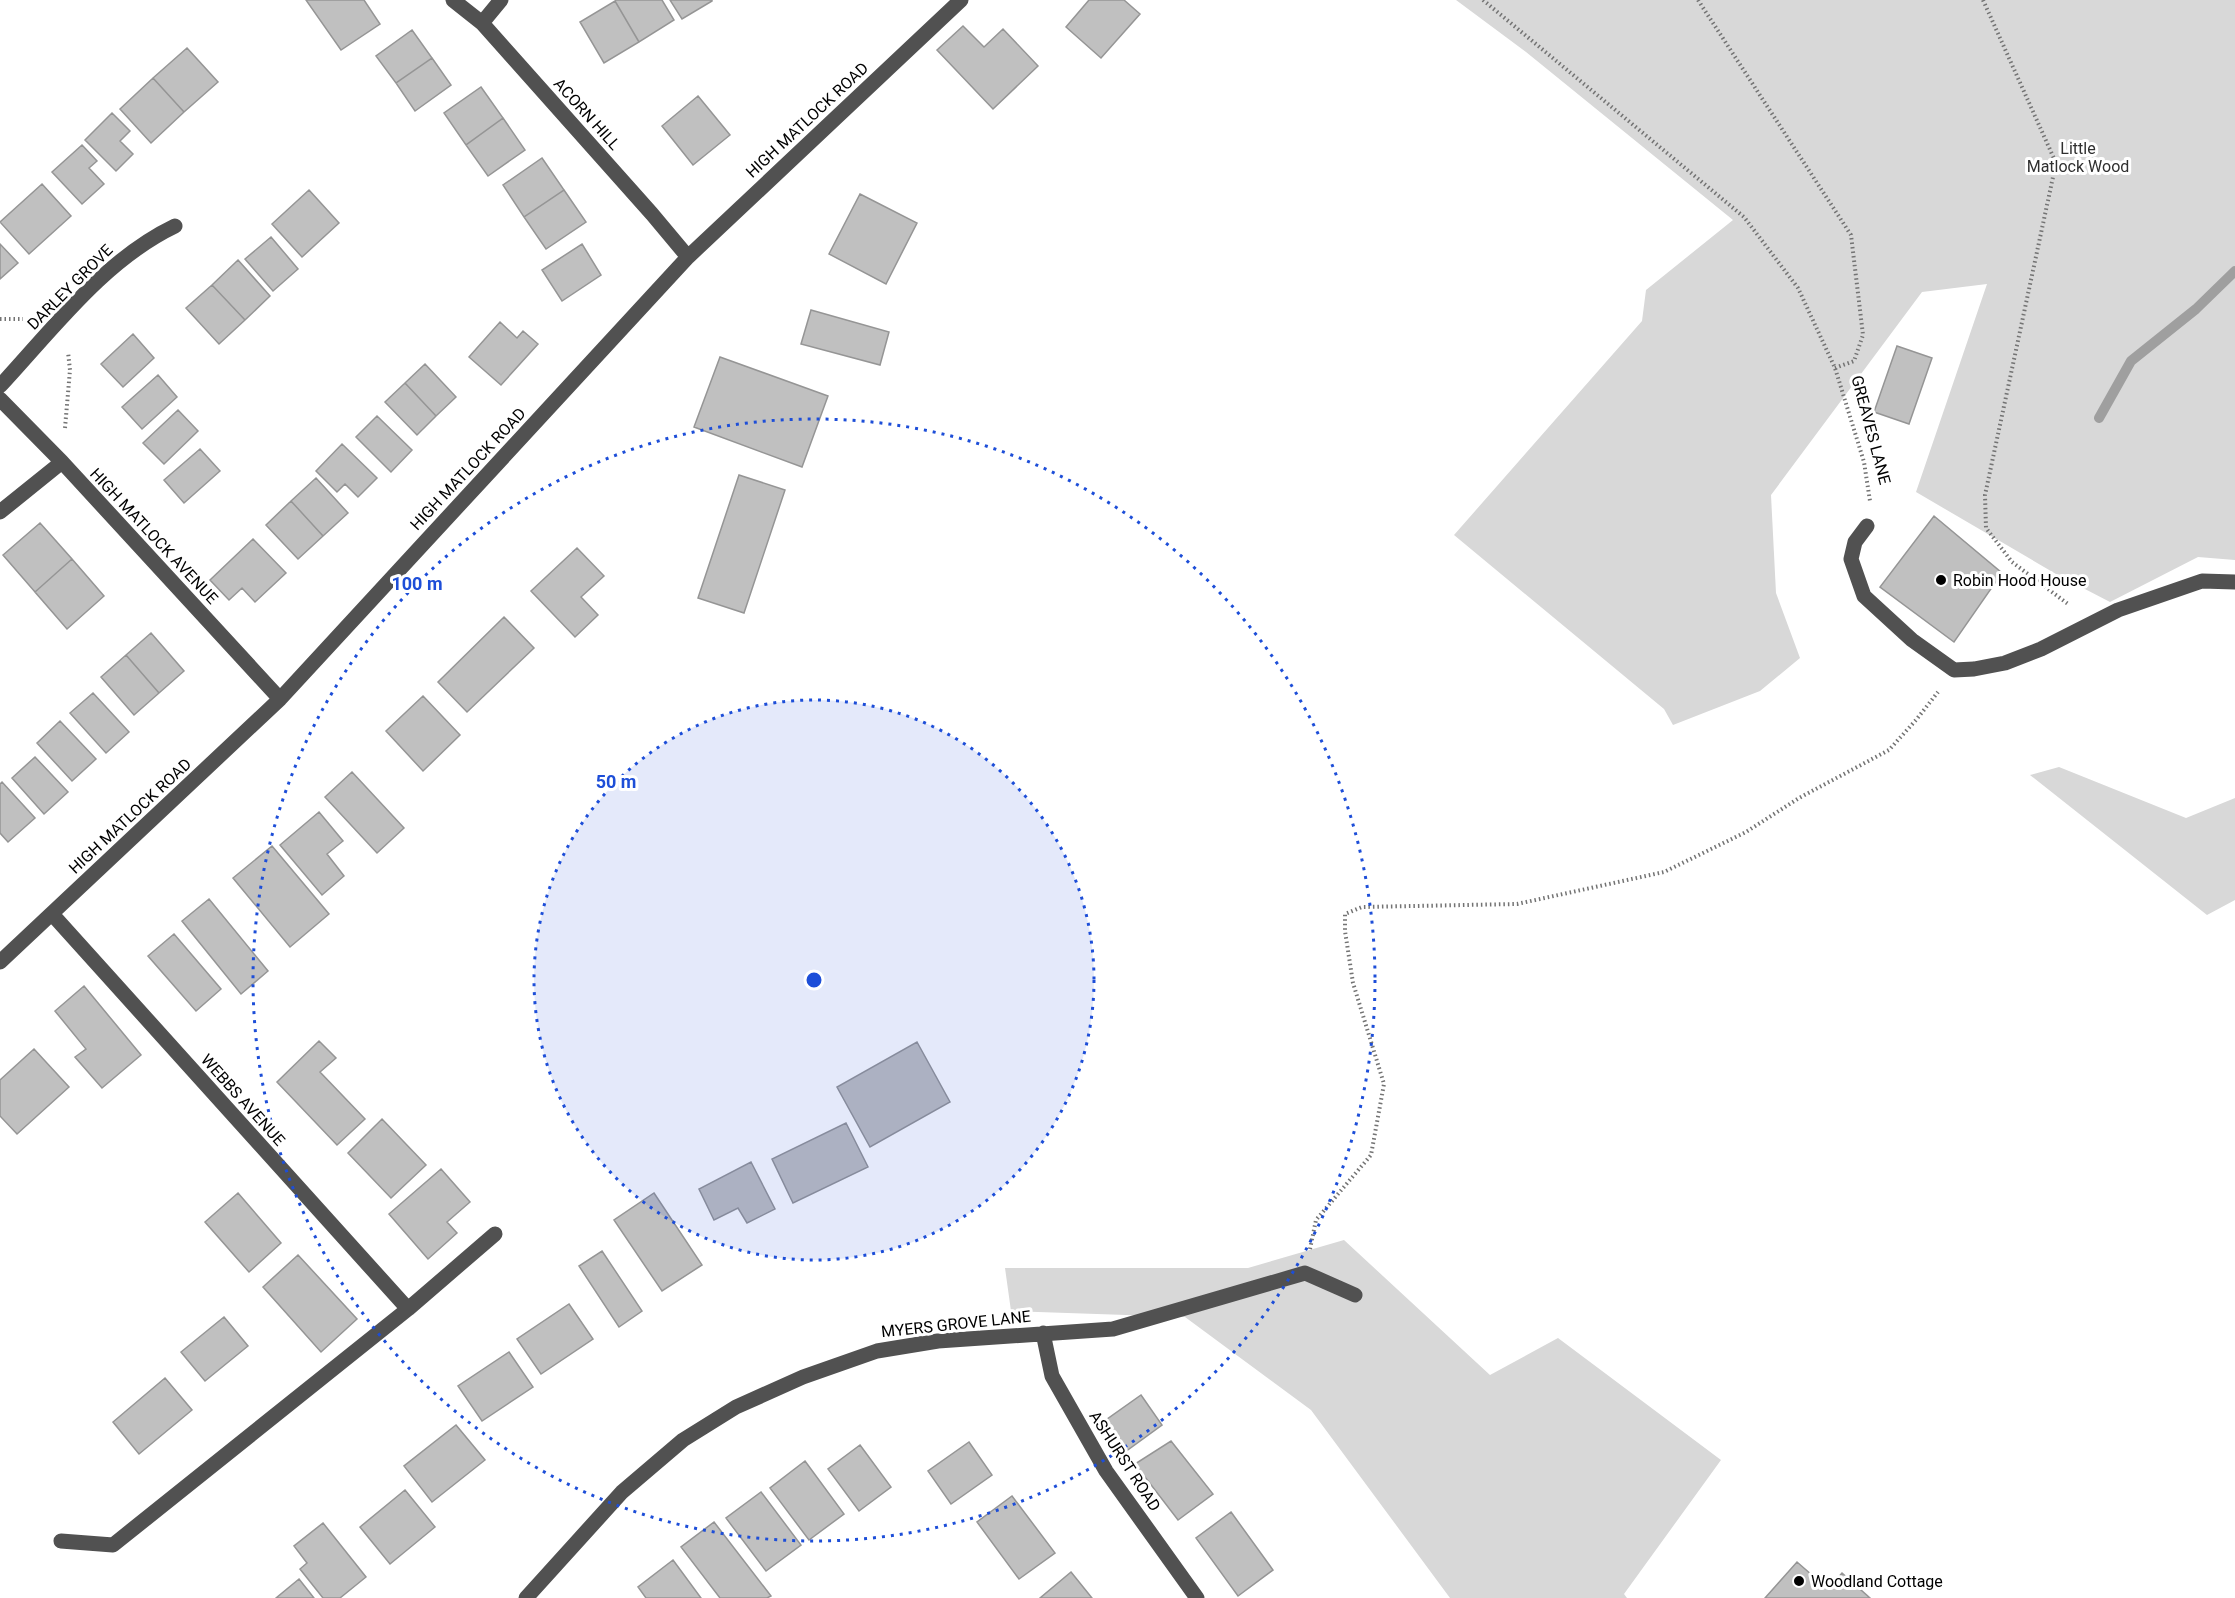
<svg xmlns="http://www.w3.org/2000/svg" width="2235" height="1598" font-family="Roboto,sans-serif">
<rect width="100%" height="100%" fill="#fff"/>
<path fill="#d8d8d8" d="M1456,0h779v560l-37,-3 -88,45 -54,-28 -140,-82 71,-208 -65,8 -151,203 5,98 24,65 -40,33 -87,34 -9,-16 -210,-174 188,-214 4,-31 87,-70 -207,-168z
M2059,767l127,51 49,-20v102l-28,15 -177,-140z
M1344,1240l146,135 68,-37 163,122 -97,134 3,4h-177l-139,-188 -126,-93 -174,-6 -6,-43h243z"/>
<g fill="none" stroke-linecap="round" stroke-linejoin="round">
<path stroke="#9f9f9f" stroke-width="10" d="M2099,418l32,-57 65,-52 39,-38"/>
</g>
<path fill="#c0c0c0" stroke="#959595" stroke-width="1.5" d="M306,0h58l16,24 -39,26z
M616,0h46l12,20 -35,22 -24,-41z
M670,0h42v1l-30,18z
M1089,0h35l16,14 -39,44 -35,-31z
M615,1l24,41 -35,21 -24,-41z
M963,26l21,21 19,-18 35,37 -45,43 -56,-59z
M412,30l20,28 -36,25 -20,-27z
M187,48l31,34 -34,30 -31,-34z
M432,58l19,27 -36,26 -19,-28z
M153,78l31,34 -33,31 -31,-34z
M481,87l22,31 -37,27 -22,-32z
M698,96l32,39 -37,30 -31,-39z
M112,113l18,18 -10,10 13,13 -17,17 -31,-31z
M503,118l22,32 -37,26 -22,-31z
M82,145l15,16 -8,7 15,16 -22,20 -30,-32z
M542,158l22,32 -40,27 -21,-32z
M42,184l29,32 -42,38 -29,-32z
M309,190l30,33 -37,34 -30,-33z
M564,190l22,32 -40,27 -22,-32z
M860,194l57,29 -31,61 -57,-30z
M271,237l27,32 -25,22 -28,-32z
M0,244l18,19 -18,16z
M582,244l19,31 -39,26 -20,-31z
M238,260l32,36 -25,24 -33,-35z
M212,285l33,35 -26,24 -33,-36z
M811,310l78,22 -9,33 -79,-21z
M500,322l17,16 6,-7 15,13 -37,41 -32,-28z
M133,334l21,24 -31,29 -22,-23z
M1897,346l35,12 -23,66 -35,-12z
M720,357l108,39 -26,71 -108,-40z
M425,364l31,33 -20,19 -31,-33z
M158,375l19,22 -35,32 -20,-22z
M405,383l31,33 -19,19 -32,-33z
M178,410l20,21 -34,33 -21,-21z
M377,416l35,34 -21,22 -35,-35z
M342,444l35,34 -19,19 -13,-13 -8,8 -21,-21z
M200,449l20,22 -36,32 -20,-23z
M739,475l46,15 -41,123 -46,-15z
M316,478l32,35 -25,23 -32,-35z
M291,501l32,35 -25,23 -32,-34z
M1934,516l68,57 -48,69 -74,-55z
M40,523l32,36 -37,33 -32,-37z
M253,539l33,34 -31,29 -13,-14 -13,12 -19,-20z
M577,548l27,28 -23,21 17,18 -23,22 -44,-46z
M72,559l32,37 -37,33 -32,-37z
M504,617l30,31 -67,64 -29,-30z
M151,633l33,38 -25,22 -33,-38z
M126,655l33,38 -25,22 -33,-38z
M93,693l36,39 -23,21 -36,-40z
M423,696l37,39 -37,36 -37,-40z
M60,721l36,38 -24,22 -35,-38z
M35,757l33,35 -24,22 -32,-36z
M352,772l52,56 -27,25 -52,-56z
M2,782l33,36 -27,24 -8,-9v-49z
M319,812l24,29 -16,13 17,22 -22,19 -42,-50z
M272,846l57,68 -39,33 -57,-69z
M209,899l59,72 -27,23 -59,-73z
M174,934l47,55 -25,22 -48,-55z
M84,986l57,69 -39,33 -27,-31 11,-8 -31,-38z
M319,1041l17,17 -16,14 45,47 -28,26 -60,-63z
M917,1042l33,60 -80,45 -33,-60z
M34,1049l35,38 -52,47 -17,-18v-36z
M382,1119l44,46 -35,33 -43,-45z
M846,1123l22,44 -75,36 -21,-44z
M751,1162l24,47 -28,14 -9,-15 -24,12 -15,-31z
M441,1169l29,33 -23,20 10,11 -29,26 -39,-45z
M238,1193l43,50 -32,29 -44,-50z
M654,1193l48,72 -40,26 -48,-71z
M602,1251l40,60 -23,16 -40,-61z
M298,1255l59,64 -36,33 -58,-65z
M569,1304l24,35 -52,35 -24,-35z
M224,1317l24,29 -43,35 -24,-29z
M509,1352l24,35 -51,34 -24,-35z
M165,1378l27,32 -53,44 -26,-32z
M1141,1395l21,30 -37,27 -22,-30z
M456,1425l29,35 -53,42 -28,-36z
M1171,1441l42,53 -35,26 -43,-56z
M969,1442l23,33 -41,29 -23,-33z
M860,1445l31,42 -32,24 -31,-42z
M805,1461l39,53 -35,26 -39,-52z
M405,1490l30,37 -45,37 -30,-37z
M761,1492l40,53 -35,26 -40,-53z
M1012,1496l43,57 -36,26 -42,-57z
M1231,1512l42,58 -35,26 -42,-58z
M714,1522l57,74 -4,2h-47l-39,-51z
M323,1523l43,54 -26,21h-17l-23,-29 7,-6 -13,-17z
M673,1560l28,38h-55l-8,-11z
M1797,1562l31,27 14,-16 28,25h-105z
M1071,1572l21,26h-52z
M299,1579l15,19h-38z"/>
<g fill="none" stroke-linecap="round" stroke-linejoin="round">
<path stroke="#737373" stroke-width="4" stroke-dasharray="1.5 3" stroke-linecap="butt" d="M1483,0l261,217 54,71 37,80 29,94 6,39
M1698,0l153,235 12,100 -9,26 -19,7
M1983,0l73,163 -71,332 1,33 26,34 56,42
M0,319h23
M65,428l5,-58 -2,-18
M1310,1249l6,-29 55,-65 13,-71 -31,-101 -8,-52v-17l17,-7 155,-3 147,-32 82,-40 53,-34 90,-48 27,-30 22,-28"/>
<path stroke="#515151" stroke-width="15" d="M453,0l29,23 170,191 36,43
M482,23l19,-23
M0,386c53,-57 104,-126 175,-160
M0,399l62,63 218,237
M0,512l62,-50
M1867,526l-12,16 -4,17 13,37 48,44 42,30 20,-1 31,-6 36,-14 77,-39 84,-29 33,1
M52,914l356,395
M0,962l280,-263 408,-442 273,-257
M1043,1333l9,43 54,95 91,127
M61,1541l52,4 295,-236 87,-75
M526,1598l96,-106 61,-52 53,-33 67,-30 74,-26 61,-10 175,-12 192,-56 50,22"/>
</g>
<circle cx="814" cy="980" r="280" fill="#1d4ed8" fill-opacity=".12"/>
<g fill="none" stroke="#1d4ed8" stroke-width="3" stroke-dasharray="3 6">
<circle cx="814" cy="980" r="280"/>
<circle cx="814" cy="980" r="561"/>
</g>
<g fill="#000" stroke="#fff" stroke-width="2">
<circle cx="1941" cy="580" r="6"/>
<circle cx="1799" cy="1581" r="6"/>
</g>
<g text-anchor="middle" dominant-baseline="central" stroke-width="6" stroke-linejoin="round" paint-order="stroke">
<g font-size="16" fill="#000" stroke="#fff">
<text transform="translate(587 114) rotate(48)">ACORN HILL</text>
<text transform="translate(807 120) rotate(-43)">HIGH MATLOCK ROAD</text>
<text transform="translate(70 287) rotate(-45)">DARLEY GROVE</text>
<text transform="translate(1871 430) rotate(75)">GREAVES LANE</text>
<text transform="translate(468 469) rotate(-47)">HIGH MATLOCK ROAD</text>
<text transform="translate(154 536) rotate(47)">HIGH MATLOCK AVENUE</text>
<text transform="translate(130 816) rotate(-43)">HIGH MATLOCK ROAD</text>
<text transform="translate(243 1100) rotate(48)">WEBBS AVENUE</text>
<text transform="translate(956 1324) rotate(-6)">MYERS GROVE LANE</text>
<text transform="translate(1125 1461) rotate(57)">ASHURST ROAD</text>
</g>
<g font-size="16" fill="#2f2f2f" stroke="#fff">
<text x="2078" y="148">Little<tspan x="2078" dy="18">Matlock Wood</tspan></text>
</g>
<g font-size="16" fill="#000" stroke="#fff" text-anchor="start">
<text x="1953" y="580">Robin Hood House</text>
<text x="1811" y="1581">Woodland Cottage</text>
</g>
</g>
<circle cx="814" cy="980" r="9" fill="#1d4ed8" stroke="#fff" stroke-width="3"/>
<g font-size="18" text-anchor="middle" font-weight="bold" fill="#1d4ed8" stroke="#fff" stroke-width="6" stroke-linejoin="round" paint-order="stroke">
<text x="417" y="590">100 m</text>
<text x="616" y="788">50 m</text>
</g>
</svg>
